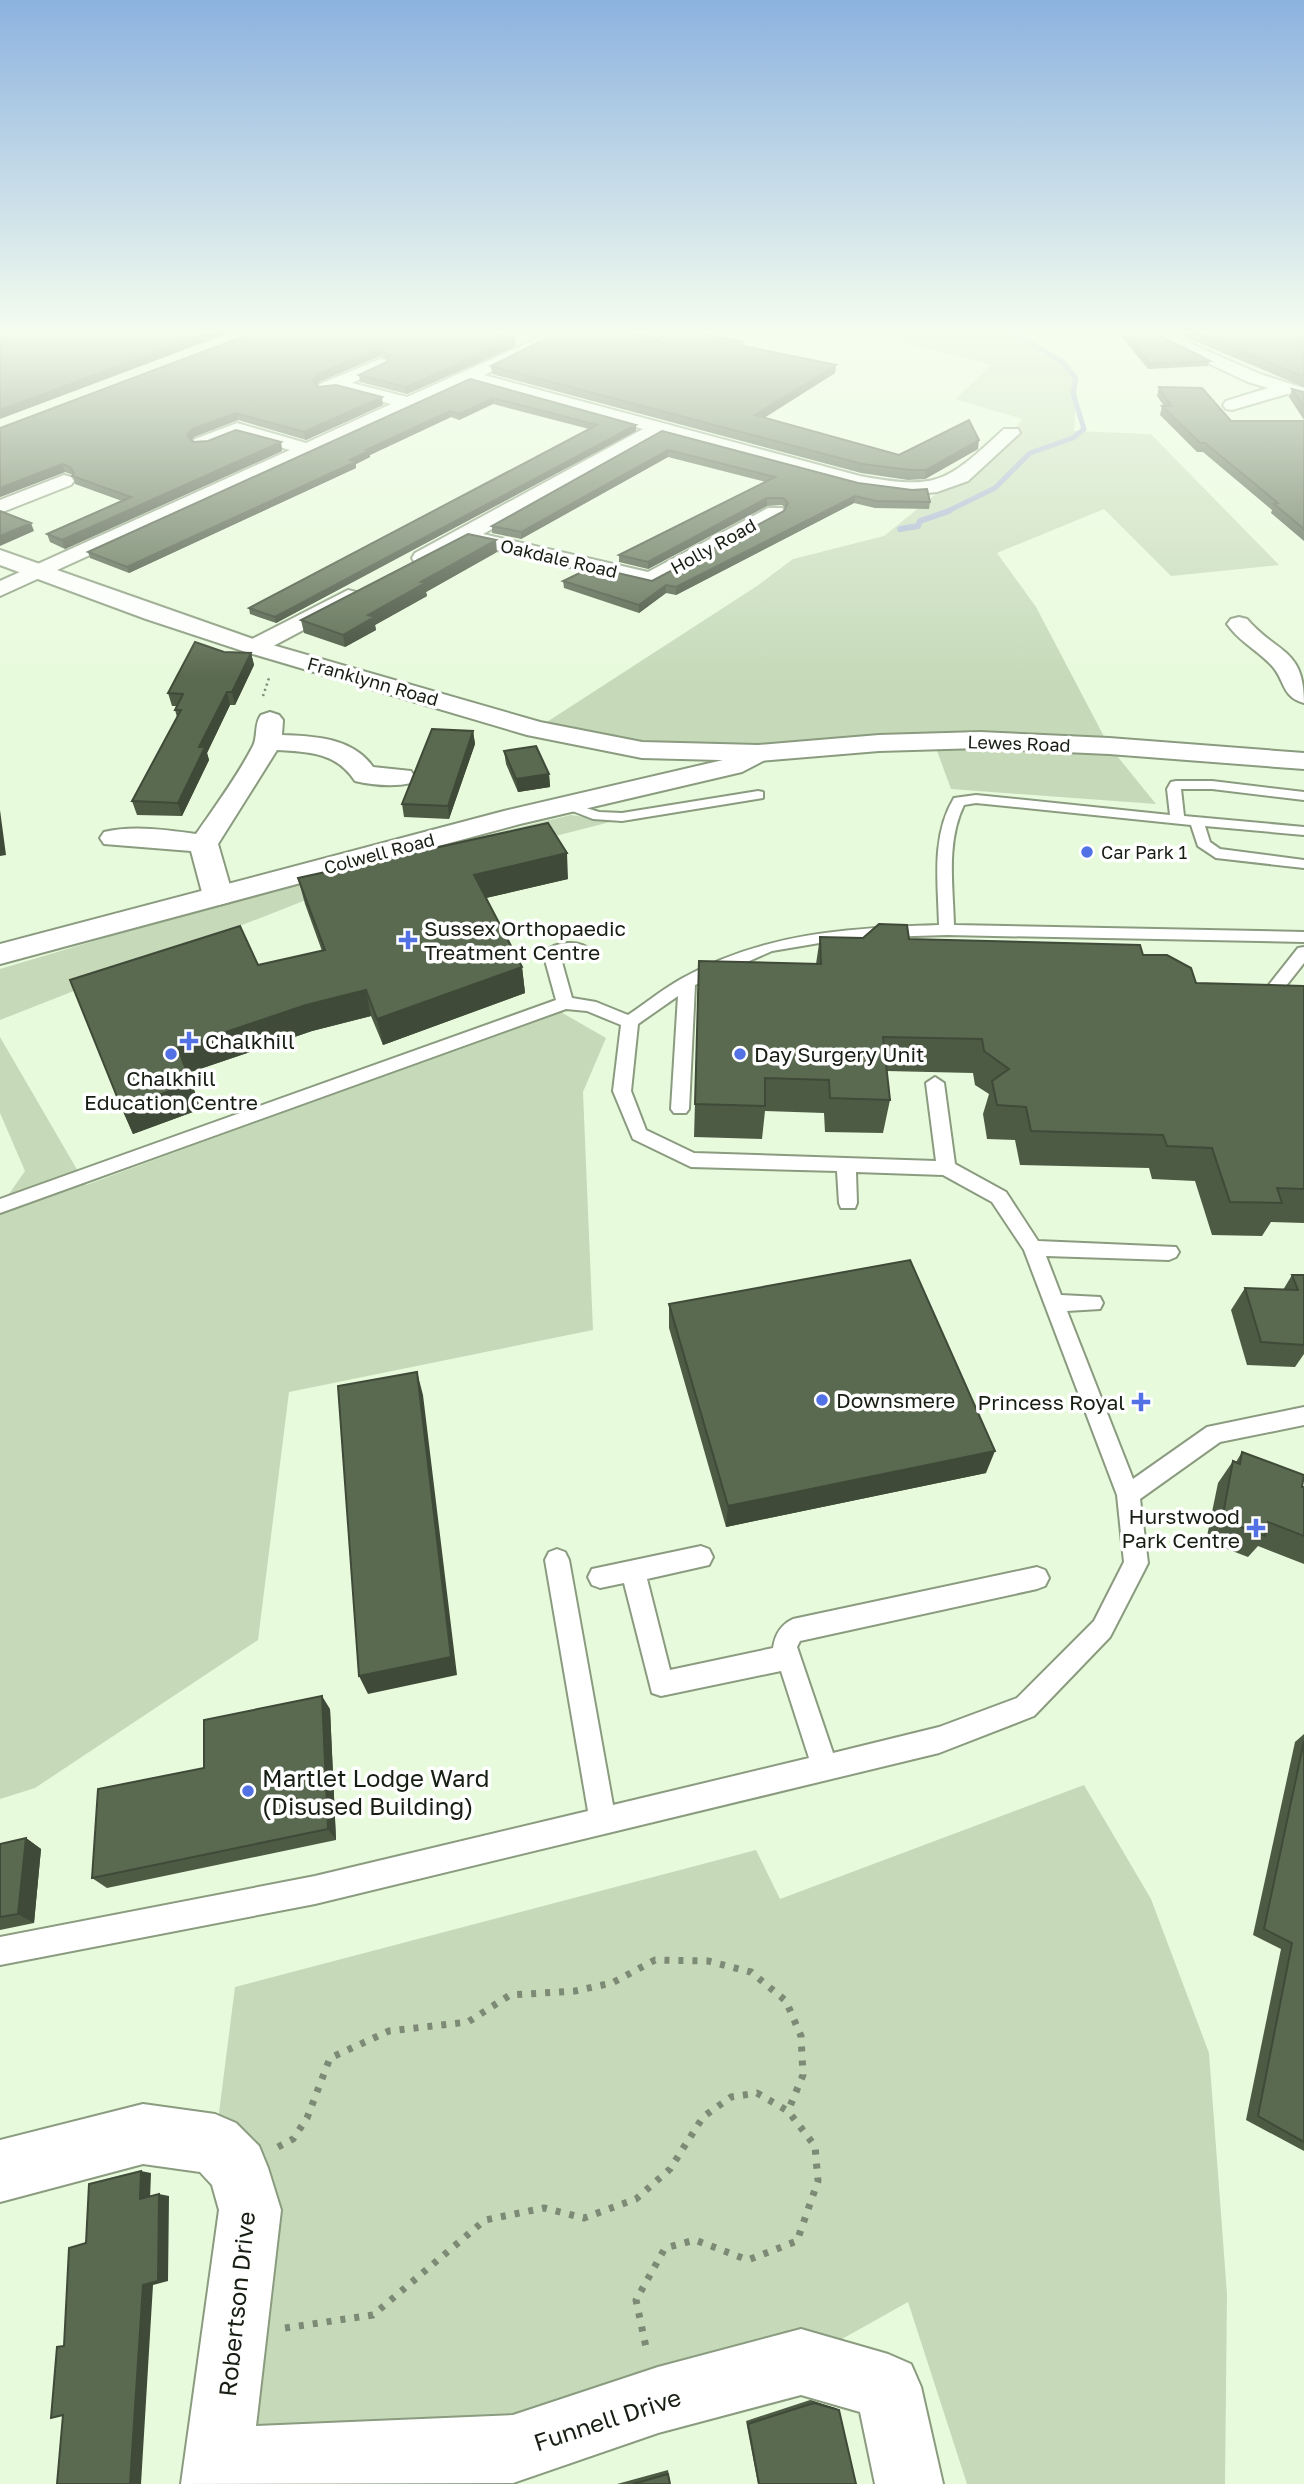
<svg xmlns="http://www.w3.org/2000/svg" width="1304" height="2484" font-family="'Golos Text',sans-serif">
<rect width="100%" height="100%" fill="#e8fadc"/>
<path fill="#c6dab9" d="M875,330h142l-12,2 59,26 14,18 -4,55 77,3 128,131 -108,11 -67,-67 -107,44 39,54 73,139 47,58 -205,-15 -18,-49 -291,10 -106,-21 221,-143 36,-27 91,-23 127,-103 11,-14 -67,-20 37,-34 -112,-28z
M571,815l43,6 -308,79 -306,120v-51l299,-89z
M559,1011l47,27 -23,54 10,238 -304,62 -31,248 -223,148 -35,11v-592l25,-36 -25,-58v-76l86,148z
M1084,1785l67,114 58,154 18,241 -2,190h-258l-59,-182 -107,60 -143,38 -438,62 12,-127 -17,-191 20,-157 521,-137 24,49z"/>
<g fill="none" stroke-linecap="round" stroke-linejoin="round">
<path stroke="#a2afd2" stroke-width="5" d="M944,513l51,-25 35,-35 43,-15 11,-9 -11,-36 3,-14 -15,-18 -53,-31"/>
<path stroke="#a2afd2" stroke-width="6" d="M900,529l18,-3 2,-5 29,-10"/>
<defs>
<path id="service" d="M1176,781h36l92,11v8l-92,-11h-31l3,27 120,11v8l-99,-9 5,16 10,7 84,11v8l-88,-10 -18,-12 -7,-21 -215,-22 -12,2c-18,37 -11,80 -10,120l350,7v10l-357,-7 -98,3 -77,13 -77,34 -6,124 -3,4h-12l-3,-4 7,-113 -40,28 -7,67 15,39 48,23 242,8 -10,-78 9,-6 9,6 11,81 51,28 32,49 138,6 3,5 -3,5 -7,3 -123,-4 15,39 39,2 3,6 -3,6 -33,2 66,168 74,-52 97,-20v18l-84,17 -80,57 8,64 -4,8 -34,66 -76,79 -95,37 -624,151 -315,61v-28l315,-61 273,-65 -43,-251 4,-8 8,-3 8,3 4,8 44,245 196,-47 -28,-87 -120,25 -9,-3 -28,-110 -24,5 -8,-3 -4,-8 4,-8 109,-23 8,3 4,8 -4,8 -62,14 23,91 103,-22c2,-13 7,-23 20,-29l244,-52 8,3 4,8 -4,8 -8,3 -237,52 -3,6 36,106 106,-26 78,-29 77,-77 30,-59 -7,-67 -93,-245 -32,-48 -49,-27 -87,-3 1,31 -2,5h-14l-2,-5 -2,-32 -146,-4 -58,-28 -20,-48 8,-66 -34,-14 -21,-2 -566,204v-14l556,-199 -13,-47c12,-12 37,-14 49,-2l-8,5 -17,-4 -7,3 12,43 24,4 32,13c18,-12 35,-26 53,-36 81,-46 167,-51 258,-54 -1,-42 -8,-89 15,-127l22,-3 194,20 -3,-26 4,-7z
M758,791l5,1v6l-141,23 -29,-2 -36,-14 7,-4 35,11 23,1z
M1304,947v16l-26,33 -30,-1 -2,-4 2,-4 20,-1 30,-38z"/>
<path id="minor" d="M556,330h22l-94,45 376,101c80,15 87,5 144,-47h14l2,4 -52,48 -31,11 -26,3 -53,-7 -196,-53 -179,99 165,38 120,-64h14l3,4 -3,4 -131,70 -184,-43 -36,20h-16l-3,-5 3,-5 228,-124 -173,-47 -470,214v-15l290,-131 -52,-15 -29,12h-14l-3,-4 3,-4 42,-16 69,20 85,-39 -54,-14 -11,3 -6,-1 -3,-4 3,-4 60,-25 6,1 3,4 -3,4 -34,15 55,14z
M1137,330h23l100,44 44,14v11l-17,-5 -55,16 -6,-1 -3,-4 3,-4 42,-13 -20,-6z
M64,475l7,2 3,4 -3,4 -71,28v-13z
M348,590l8,2 3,5 -3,5 -94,50 -8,2 -8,-2 -4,-5 4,-5z
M1239,617l8,2c30,35 57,29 57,84 -22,-6 -19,-22 -31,-36 -13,-15 -30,-23 -42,-38l-4,-5 4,-5z
M270,712l9,3 4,5 -1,15c33,1 71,3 91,32l38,4 4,6 -4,6c-17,4 -39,2 -56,-2 -19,-29 -46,-29 -78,-31l-59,94 15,52 -4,6 -11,3 -11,-3 -4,-6 -12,-45 -87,-7 -4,-6 4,-6c28,-7 64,-2 92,2 20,-29 41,-57 57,-88 5,-10 1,-22 8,-31z
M143,2104l72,10 21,9 23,23 9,22 13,42 -25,216 257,-11 145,-48 143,-38 87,25 23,10 10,23 22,97h-68l-15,-72 -59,-17 -143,38 -145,50 -332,1 38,-274 -7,-25 -12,-13 -57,-8 -143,38v-62z"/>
<path id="tertiary" d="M758,745l9,2 4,6 -4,6 -25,13 -222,52 -520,140v-20l504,-133 219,-51z"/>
<path id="secondary" d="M0,550l262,92 278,80 102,20 116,3 121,-10 101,-3 129,6 195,15v16l-195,-15 -129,-6 -101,3 -121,10 -116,-3 -115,-23 -281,-83 -100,-33 -146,-54z"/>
</defs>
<use href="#service" stroke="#8a9b7f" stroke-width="4"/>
<use href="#minor" stroke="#8a9b7f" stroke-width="4"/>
<use href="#tertiary" stroke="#8a9b7f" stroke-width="4"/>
<use href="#secondary" stroke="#8a9b7f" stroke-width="4"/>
<path stroke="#7d8a75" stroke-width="2.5" stroke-dasharray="2 3.5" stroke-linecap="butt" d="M263,696l6,-18"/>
<path stroke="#7d8a75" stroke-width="7" stroke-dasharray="5 9" stroke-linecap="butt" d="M278,2147l15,-8 14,-21 23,-60 59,-27 79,-9 42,-27 65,-4 37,-8 43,-23 53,1 43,11 35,29 15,35 2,39 -15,36
M285,2328l88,-13 112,-95 59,-12 40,10 52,-19 34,-30 33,-52 28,-20 26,-4 31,18 27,35 3,35 -21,60 -49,19 -53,-20 -30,8 -29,52 11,52"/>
<use href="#service" fill="#fff" fill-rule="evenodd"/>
<use href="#minor" fill="#fff" fill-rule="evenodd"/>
<use href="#tertiary" fill="#fff" fill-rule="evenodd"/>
<use href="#secondary" fill="#fff" fill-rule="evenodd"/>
</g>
<path fill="#4d5b45" d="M261,330l255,16 -109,48 -47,-12 -1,-7 28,-13 1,-2 -8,-4 -61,26 -2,3 1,2 65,18 -77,35 -68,-20 -44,17 -2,3 1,2h88l1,9 -217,98 -15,-7 -3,-8 75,-33 -47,-17 -2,-9 -8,-3 -65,25v-69z
M518,330h31l-11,5z
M1116,330h32l62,31 -2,5 -60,3z
M1168,330h136v57z
M658,339l85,7 93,19 -1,8 -71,45 135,37 79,-6 -53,30 -17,1 -47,-7 -369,-99 -1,-8z
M470,379l166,52 -360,192 -26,-9 -1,-6 340,-179 -96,-25 -34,16 -8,-3 -81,38v2l-14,7v4l-227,105 -39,-15 -2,-6z
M1159,387l72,34h73v120l-33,-28 1,-3 -69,-58h-6l-37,-37 2,-9h2l-7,-10z
M1292,389l12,3v28l-15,-23z
M662,431l268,71 -1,7 -54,-1 -21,-5 -178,92 -10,-2 -27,20 -75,-25 -1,-7h89l132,-70 1,-3 -3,-3 -15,1 -119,63 -29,-7v-7l147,-73 -98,-25 -147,82 -29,-6v-7z
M497,552l-71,40 1,4 -52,29 1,5 -31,17 -41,-14 -3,-13z
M251,653l3,12 -19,40h-5l-23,48 2,7 -27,56 -45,-1 -5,-14 45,-84 -2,-7 1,-4h-4l-4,-13z
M473,731l2,13 -26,75 -45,-2 -2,-13z
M504,751l45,23 1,13 -32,5 -12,-28z
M298,878l270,1 -82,19 36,69 3,26 -142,52 -12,-29 -59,15 -124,42 13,36 -68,25 -11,-25 136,-144 64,-14 -17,-47z
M820,937l89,2 234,16 53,28 108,3v237l-33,-1 -9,14 -50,-1 -17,-54 -43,-2 -3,-11 -129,-3 -5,-25 -28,-1 -4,-25 6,-20 -14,-9 -2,-12 -87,-2 4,29 -7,33 -58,-1 -1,-19 -59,-2 -3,28 -68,-2 5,-176 117,3z
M1292,1275h12v79l-9,13 -48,-2 -16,-55 14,-22 38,2z
M669,1304l317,169 -260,54 -57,-199z
M1242,1452l62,35v77l-46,-18 -10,11 -42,-16 12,-58 15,-22 3,1z
M330,1709l6,131 -229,48 -15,-10 112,-110z
M1304,1734v417l-58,-31 35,-171 -28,-14 42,-193z
M26,1838l15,11 -7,74 -34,7v-86z
M810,2400l25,8 4,2 17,74h-98l-12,-63z
M668,2470l2,14h-53z"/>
<path fill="#3f4a38" d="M215,330h22l-237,89v-9z
M537,330h12l-11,5z
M515,338l1,8 -109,48 -1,-7z
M379,349l1,7 -61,26 -5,6 -1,-8 5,-6z
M836,365l-1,8 -81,51 1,-9z
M382,397l1,8 -77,35 -2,-8z
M493,398v6l-34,16v-6z
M450,411l1,6 -81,38v2l-14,7v4l-227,105 -2,-6 223,-107 16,-10z
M236,413l2,7 -44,17 -5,6 -2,-8 5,-6z
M636,425v6l-360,192 -1,-6z
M979,440l-1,9 -53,30 1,-9z
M281,442l1,9 -217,98 -3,-9z
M668,450v7l-147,82v-7z
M62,464l3,8 -65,25v-9z
M855,496l-1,7 -178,92v-8z
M767,498v8l-119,63v-7z
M31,523l3,8 -34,15v-10z
M496,540l1,12 -71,40 1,4 -52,29 1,5 -31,17 -2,-12 25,-20 53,-33z
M666,585v8l-27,20v-8z
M251,653l3,12 -19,40 -3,-13z
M227,692l3,13 -23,48 2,7 -27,56 -4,-13 21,-56z
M473,731l2,13 -26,75 -1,-13z
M549,774l1,13 -32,5 -2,-13z
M0,810l6,45 -6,1z
M567,853l1,26 -91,21 -3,-25z
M522,967l3,26 -142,52 -6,-26z
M366,990l5,26 -59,15 -124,42 13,36 -68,25 -11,-25 56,-61 128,-43z
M417,1372l6,23 34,280 -89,19 -9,-18z
M995,1451l-9,22 -260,54 2,-21z
M322,1696l8,13 6,131 -8,-11z
M26,1838l15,11 -7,74 -16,-9z
M141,2171l10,2 -1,27 -10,-1z
M159,2194l10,2 -1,85 -15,4 -12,199h-11l13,-199z
M810,2400l25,8 4,2 -25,-7z"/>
<path fill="#5a6a50" stroke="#3f4a38" stroke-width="2" d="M0,330h215l-215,80z
M261,330h223l31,8 -109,49 -47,-12 28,-13 3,-7 -11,-6 -61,25 -5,6 5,7 18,-2 46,12 -78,35 -68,-19 -44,16 -5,6 6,7 15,-1 28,-11 45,12 -219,98 -15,-6 84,-37 -59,-21 2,-3 -4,-6 -8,-3 -62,24v-60z
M563,330h56l39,9 17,-9h13l55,12 -4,3 97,20 -81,50 144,40 70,-35 10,20 -53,30h-16l-48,-6 -371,-98z
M1122,330h26l62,31 -60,3z
M1189,330h115v47z
M470,379l166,46 -361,192 -26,-9 348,-183 -104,-27 -34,16 -9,-3 -84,39 3,1 -19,9 5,2 -228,105 -39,-15z
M1159,387l43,1 29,33h73v108l-30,-25 4,-1 -73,-60h-5l-38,-37h9z
M1292,389l12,3v15z
M662,431l196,52 54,7 15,-1 3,13 -54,-1 -21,-5 -179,91 -10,-2 -27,20 -76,-24 29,-14 60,14 132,-70 4,-8 -5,-5h-16l-119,64 -29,-7 156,-78 -107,-27 -147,82 -29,-6z
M0,511l31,12 -31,13z
M468,534l28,6 -75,42 4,1 -57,32 6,2 -31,18 -42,-15z
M195,642l29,10 27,1 -19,39h-5l-28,55h6l-27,56 -46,-2 49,-91h-6l8,-16 -15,-1z
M432,729l41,2 -25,75 -46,-2z
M536,746l13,28 -33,5 -12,-28z
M548,823l19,30 -93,22 48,92 -145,52 -11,-29 -60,15 -128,43 13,35 -69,26 -52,-129 170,-54 18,39 67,-15 -27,-72z
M879,924l28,1 2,14 231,6 3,10h24l24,13 5,15 108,3v203l-27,-1 5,15 -52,-1 -18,-54 -45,-2 -4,-11 -132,-4 -5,-24 -29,-2 -5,-24 17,-12 -25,-18 -2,-12 -99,-2 7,63 -60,-2 -1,-18 -64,-2v28l-70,-2 4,-143 122,3 -1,-27 43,1z
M910,1260l85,191 -267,55 -59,-202z
M1292,1275h12v70l-43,-3 -16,-54 53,2z
M417,1372l34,285 -92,19 -21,-290z
M1242,1452l62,23 -2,12h2v49l-36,-14 -3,14 -43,-16 11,-59 7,3z
M322,1696l6,133 -236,49 6,-89 106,-21v-48z
M1304,1741v401l-46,-26 34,-173 -28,-14z
M26,1838l-8,76 -18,3v-73z
M141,2171l-1,28 19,-5 -1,87 -15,4 -13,199h-73l6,-69 -12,3 6,-71 7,-1 5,-98 17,-5 3,-59z
M814,2403l25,7 17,74h-97l-11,-60z
M668,2474l2,10h-37z"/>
<linearGradient id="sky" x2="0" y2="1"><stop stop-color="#8cb2df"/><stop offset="0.49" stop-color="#f5fdef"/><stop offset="1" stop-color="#f5fdef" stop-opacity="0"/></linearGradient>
<rect width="1304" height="678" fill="url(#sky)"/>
<g fill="#5171e5" stroke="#fff" stroke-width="2.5">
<circle cx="1087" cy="852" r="7"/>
<path d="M404.5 929.5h7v7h7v7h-7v7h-7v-7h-7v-7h7z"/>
<path d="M185.5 1030.5h7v7h7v7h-7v7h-7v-7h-7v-7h7z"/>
<circle cx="171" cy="1054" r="7"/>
<circle cx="740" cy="1054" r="7"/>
<circle cx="822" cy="1400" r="7"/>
<path d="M1137.5 1391.5h7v7h7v7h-7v7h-7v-7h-7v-7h7z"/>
<path d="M1252.5 1517.5h7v7h7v7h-7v7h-7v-7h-7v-7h7z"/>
<circle cx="248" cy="1791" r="7"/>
</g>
<g text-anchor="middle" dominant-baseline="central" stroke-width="7" stroke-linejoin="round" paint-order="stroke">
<g font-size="18" fill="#171e13" stroke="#fff">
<text transform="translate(713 546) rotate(-29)">Holly Road</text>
<text transform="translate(559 558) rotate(13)">Oakdale Road</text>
<text transform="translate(373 681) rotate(16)">Franklynn Road</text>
<text transform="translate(1019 743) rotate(2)">Lewes Road</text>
<text transform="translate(379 853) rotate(-15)">Colwell Road</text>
</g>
<g font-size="18" fill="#171e13" stroke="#fff" text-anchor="start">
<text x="1101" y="852">Car Park 1</text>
</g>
<g font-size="21" fill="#171e13" stroke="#fff" text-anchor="start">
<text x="424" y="928">Sussex Orthopaedic<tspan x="424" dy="24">Treatment Centre</tspan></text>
<text x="205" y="1041">Chalkhill</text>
<text x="754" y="1054">Day Surgery Unit</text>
<text x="171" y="1078" text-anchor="middle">Chalkhill<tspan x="171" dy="24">Education Centre</tspan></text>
<text x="836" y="1400">Downsmere</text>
<text x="1125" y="1402" text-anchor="end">Princess Royal</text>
<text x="1240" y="1516" text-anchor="end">Hurstwood<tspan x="1240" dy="24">Park Centre</tspan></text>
</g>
<g font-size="24" fill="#171e13" stroke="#fff" text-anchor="start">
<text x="262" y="1777">Martlet Lodge Ward<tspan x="262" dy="28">(Disused Building)</tspan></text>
</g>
<g font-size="24" fill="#171e13" stroke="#fff">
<text transform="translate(236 2304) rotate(-84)">Robertson Drive</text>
<text transform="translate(607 2419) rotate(-18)">Funnell Drive</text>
</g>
</g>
</svg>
